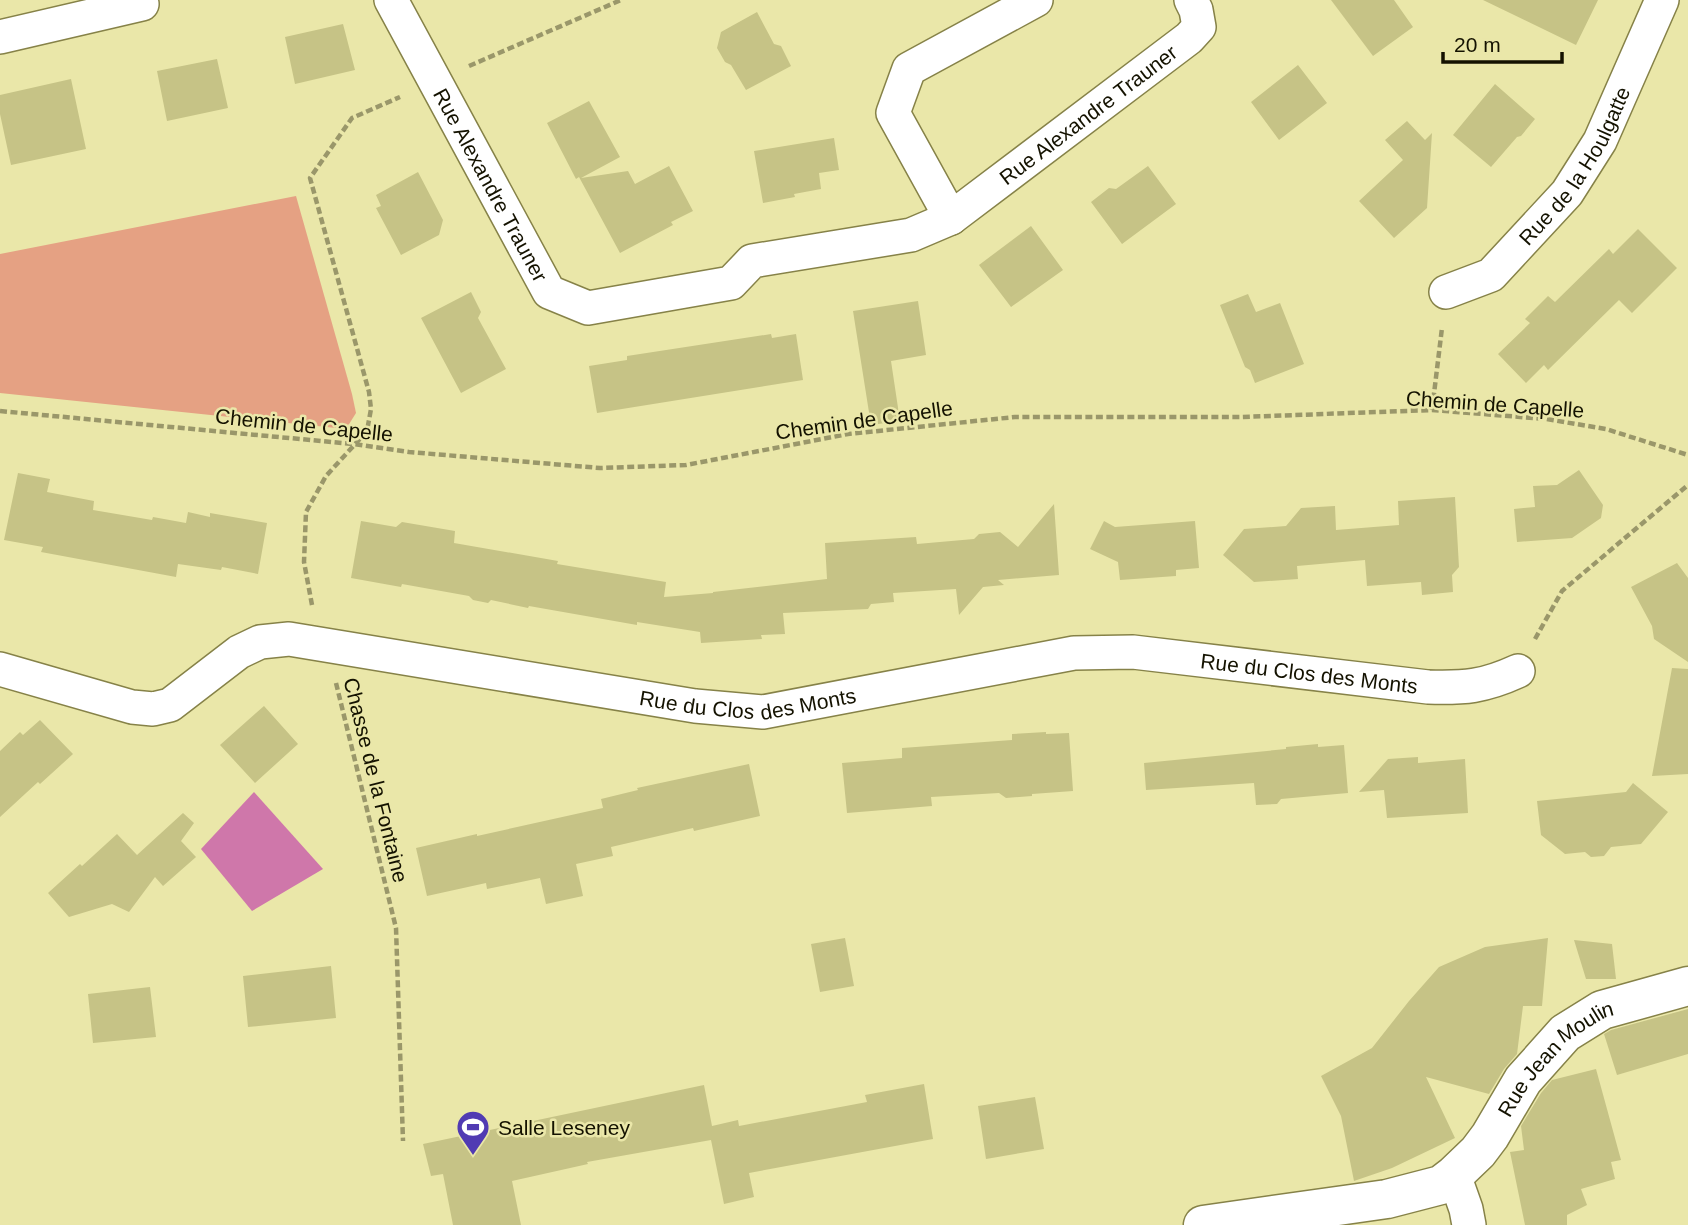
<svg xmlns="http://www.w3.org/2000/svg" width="1688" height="1225" font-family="Arial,sans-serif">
<rect width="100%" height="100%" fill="#eae7a9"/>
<path fill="#e5a183" d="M296,196l56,198 4,19 -10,16 -346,-36v-139z"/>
<path fill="#cf77aa" d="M254,792l69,77 -71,42 -51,-62z"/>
<path fill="#c6c386" d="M1331,0h63l19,27 -40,29z
M1483,0h115l-22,45z
M757,12l17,32 7,2 10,20 -45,24 -15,-25 -6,-3 -8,-14 4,-16z
M343,24l12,46 -60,14 -10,-47z
M217,59l11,49 -61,13 -10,-50z
M1298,65l29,38 -48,37 -28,-38z
M71,79l15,70 -75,16 -11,-51v-19z
M1495,84l40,35 -14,17 -4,1 -26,30 -38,-32z
M589,101l31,56 -39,21 47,-7 7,13 34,-18 24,45 -22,11 2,3 -53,28 -41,-76 -3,2 -29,-56z
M1407,121l18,19 7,-7 -5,75 -33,30 -35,-37 44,-41 -18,-20z
M834,138l5,32 -20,3 2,16 -27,5 1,3 -32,6 -9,-52z
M1148,166l28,38 -54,40 -31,-42 18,-14 7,1z
M418,172l25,48 -4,15 -38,20 -25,-47 5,-2 -5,-11z
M1031,226l32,44 -52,37 -32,-42z
M1638,229l39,39 -45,45 -13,-13 -71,70 -4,-5 -18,18 -28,-29 32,-31 -5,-4 23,-23 7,6 54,-53 4,5z
M471,292l10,20 -3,6 28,51 -45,24 -40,-75z
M1248,294l8,18 24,-9 24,61 -49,19 -5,-13 -5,-3 -25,-62z
M918,301l8,54 -35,6 9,60 -29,4 -18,-114z
M771,334l1,4 24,-4 7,46 -206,33 -8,-47 38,-6v-4z
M1579,470l24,35 -2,13 -29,20 -55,4 -3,-33 21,-2 -2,-21 24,-1z
M18,473l32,6 -3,13 47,9 -1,9 59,10 1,-3 33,6 2,-11 22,5v-4l57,10 -9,51 -36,-7 -1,3 -43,-6 -2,13 -135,-25 2,-5 -39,-7z
M1455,497l4,70 -7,8 1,17 -31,3 -1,-13 -54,4 -2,-26 -68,6 1,13 -44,3 -31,-27 21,-26 42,-3 15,-18 34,-2 1,24 63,-5 -1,-24z
M1054,504l5,71 -61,5 6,5 -21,2 -24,28 -3,-26 -63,4 1,9 -23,2 -3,5 -85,4 2,21 -24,1 1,4 -61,4 -1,-11 -63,-10v3l-108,-19 -1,2 -37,-8 -3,3 -15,-3 -4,-4 -67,-12 -1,3 -50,-9 10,-57 35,6 6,-5 53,9 -1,12 104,18 -1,3 109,18 -2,15 49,-4v-1l114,-13 -2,-36 91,-6 1,7 57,-5 5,-5 21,-2 18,15z
M1104,521l11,6 80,-6 4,47 -23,2v6l-56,4 -2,-18 -28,-13z
M1677,563l11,15v84l-34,-23 -2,-13 -21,-39z
M1672,668l16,1v105l-36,2z
M264,706l34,38 -43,39 -35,-38z
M40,720l33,34 -33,30 -2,-2 -38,35v-66l20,-19 3,3z
M1046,732v2l23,-1 4,58 -41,3v2l-26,2 -7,-5 -68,4 1,9 -85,7 -5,-50 60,-5v-10l110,-8v-6z
M1318,744v3l26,-2 4,48 -67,6 -4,5 -21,1 -2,-22 -108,7 -2,-27 142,-14v-2z
M1418,757v6l47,-4 3,54 -81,5 -3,-28 -25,2 29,-33z
M749,764l11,52 -66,15 -1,-3 -82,19 2,9 -37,8 7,32 -37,8 -6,-26 -53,11 -1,-6 -59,13 -11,-48 61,-14v2l126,-28 -2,-9 37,-9 -1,-2z
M1633,783l35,29 -27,32 -30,3 -7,9 -13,1 -6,-5 -20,2 -24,-19 -4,-34 89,-9z
M183,813l11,10 -13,18 15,16 -33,29 -8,-9 -26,35 -17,-8 -43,13 -21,-24 32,-29 2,2 35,-32 20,21z
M845,938l9,48 -34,6 -9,-48z
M1548,938l-6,68h-19l-6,48 -13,15 -15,25 -63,-17 29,61 -63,30 -38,13 -13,-65 -20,-40 51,-28 37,-47 30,-34 46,-20z
M1574,940l38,4 4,35h-30z
M331,966l5,52 -88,9 -5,-51z
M150,987l6,50 -63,6 -5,-49z
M1688,1009v45l-71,21 -13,-41 7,-4z
M1596,1069l25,91 -10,2 4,17 -34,10 6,16 -20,10v10h-42l-15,-73 14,-2 -3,-24 20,-33 11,-13z
M924,1084l9,55 -184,34 5,24 -30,7 -13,-64 -124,22 1,2 -76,17 9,44h-68l-10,-51 -12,2 -8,-32 281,-59 8,41 26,-6 1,6 128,-24 -2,-7z
M1035,1097l9,52 -58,10 -8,-53z"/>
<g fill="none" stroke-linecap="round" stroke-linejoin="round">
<defs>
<g id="street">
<path id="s1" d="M391,0l158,292 39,16 143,-25 21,-22 159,-26 40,-17 238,-180 10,-11 -3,-17 -5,-10"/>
<path d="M0,37l142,-33"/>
<path d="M951,218l-58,-105 16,-44 127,-69"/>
<path id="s2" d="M1446,292l45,-17 76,-82 33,-52 62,-141"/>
<path id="s3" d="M0,669l132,38 21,2 17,-4 69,-53 21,-10 29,-3 406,67 68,6 311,-59 59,-1 295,35c37,1 55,0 90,-16"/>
<path d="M1454,1175l12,34 3,16"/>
</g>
<g id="secondary">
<path id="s4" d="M1203,1225l184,-26 54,-14 13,-10 24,-23 12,-16 33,-56 42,-47 37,-23 86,-24"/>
</g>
</defs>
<use href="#street" stroke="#868248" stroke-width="36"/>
<use href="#secondary" stroke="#868248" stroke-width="41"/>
<path stroke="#9a976a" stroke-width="4.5" stroke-dasharray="7 3.5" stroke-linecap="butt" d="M469,66l152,-66
M1432,410l10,-82
M0,411l353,33 56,8 191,16 86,-3 162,-31 167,-17h227l190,-7 114,9 60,10 82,26
M312,605l-8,-43 2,-50 20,-36 41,-45 4,-22 -2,-17 -59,-214 42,-60 48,-21
M1535,639l27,-48 126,-106
M336,683l60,245 7,213"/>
<use href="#street" stroke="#fff" stroke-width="33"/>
<use href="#secondary" stroke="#fff" stroke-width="38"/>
</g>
<defs>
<symbol id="stadium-pin" viewBox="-11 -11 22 30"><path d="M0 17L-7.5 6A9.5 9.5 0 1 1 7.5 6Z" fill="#513bb3" stroke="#eae7a9"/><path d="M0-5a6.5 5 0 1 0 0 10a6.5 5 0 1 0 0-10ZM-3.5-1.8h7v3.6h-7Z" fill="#fff"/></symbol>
</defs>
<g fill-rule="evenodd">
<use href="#stadium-pin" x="454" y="1108" width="38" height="52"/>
</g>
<g text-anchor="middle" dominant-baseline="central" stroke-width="5" stroke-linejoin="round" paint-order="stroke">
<g font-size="21" fill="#141200" stroke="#eae7a9">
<text stroke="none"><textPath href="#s1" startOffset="926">Rue Alexandre Trauner</textPath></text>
<text stroke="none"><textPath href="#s2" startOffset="187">Rue de la Houlgatte</textPath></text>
<text stroke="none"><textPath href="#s1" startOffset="210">Rue Alexandre Trauner</textPath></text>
<text transform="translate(1495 404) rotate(4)">Chemin de Capelle</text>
<text transform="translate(864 420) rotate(-8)">Chemin de Capelle</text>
<text transform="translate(304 425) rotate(6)">Chemin de Capelle</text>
<text stroke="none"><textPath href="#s3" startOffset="1348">Rue du Clos des Monts</textPath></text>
<text stroke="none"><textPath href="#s3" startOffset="780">Rue du Clos des Monts</textPath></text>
<text transform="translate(376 780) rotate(76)">Chasse de la Fontaine</text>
<text stroke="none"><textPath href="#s4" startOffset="415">Rue Jean Moulin</textPath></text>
</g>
<g font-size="21" fill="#141200" stroke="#eae7a9" text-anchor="start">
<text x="498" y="1127">Salle Leseney</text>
</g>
</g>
<path d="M1443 52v10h119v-10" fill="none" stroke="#141200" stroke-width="3.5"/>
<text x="1454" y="52" font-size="21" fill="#141200" stroke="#eae7a9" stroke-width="5" paint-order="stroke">20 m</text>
</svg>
